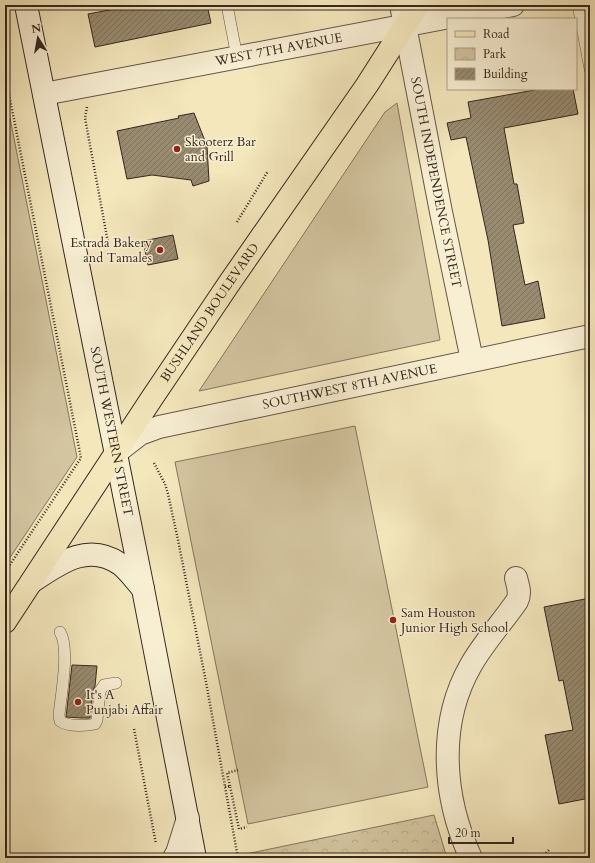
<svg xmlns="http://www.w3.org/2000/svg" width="595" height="863" font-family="Cardo,serif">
<defs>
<pattern id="park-crowns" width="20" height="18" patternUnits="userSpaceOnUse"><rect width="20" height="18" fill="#d4c6a1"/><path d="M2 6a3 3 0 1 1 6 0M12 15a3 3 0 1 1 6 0" fill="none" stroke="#b7aa8a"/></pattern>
<pattern id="building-hatch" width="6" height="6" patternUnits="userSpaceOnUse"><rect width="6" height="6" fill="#988b70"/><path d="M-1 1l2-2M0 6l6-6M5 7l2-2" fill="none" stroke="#7d725b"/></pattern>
</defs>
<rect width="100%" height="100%" fill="#f4e7bc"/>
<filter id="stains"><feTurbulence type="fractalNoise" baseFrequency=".005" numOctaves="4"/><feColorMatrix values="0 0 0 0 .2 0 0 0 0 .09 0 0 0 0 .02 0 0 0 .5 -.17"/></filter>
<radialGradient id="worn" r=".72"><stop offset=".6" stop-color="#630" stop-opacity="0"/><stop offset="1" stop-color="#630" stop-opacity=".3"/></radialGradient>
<path fill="#d4c6a1" stroke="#84765f" d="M5,93l72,364 -72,108z
M397,103l43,237 -241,51 186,-279z
M355,426l73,361 -180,37 -73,-362z"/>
<path fill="url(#park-crowns)" stroke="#84765f" d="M434,815l13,43h-205l-1,-3z"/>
<path fill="url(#building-hatch)" stroke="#35271d" d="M136,5h71l4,18 -116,24 -7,-33z
M540,89h33l5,25 -74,14 10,56h3l7,39 -11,2 12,60 13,-4 7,37 -43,8 -14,-86 -22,-103 -15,3 -4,-17 24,-5 -3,-16z
M194,113l13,33 2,35 -16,5 -2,-6 -39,-5 -25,4 -10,-48 62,-13 -1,-2z
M173,235l5,24 -30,6 -5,-24z
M590,598v200l-31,6 -14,-69 28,-5 -10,-50 -4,1 -15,-74z
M72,665l25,1 -2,20 -2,4 -3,28h-8l-16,-1z"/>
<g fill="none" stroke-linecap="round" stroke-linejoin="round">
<defs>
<path id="service" d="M227,5l10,52
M578,5l12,64
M60,632c10,16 1,63 -1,83l1,6c8,6 26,5 35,3l2,-4 3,-29 4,-6 12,-2"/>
<g id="minor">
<path id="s1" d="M401,5l40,207 31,148"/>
<path id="s2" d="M44,94l469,-89"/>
<path id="s3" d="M118,451l22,-17 19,-7 431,-91"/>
<path d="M471,858c-28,-60 -34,-134 0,-193 13,-23 31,-42 46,-64 4,-8 1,-15 -1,-23"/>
</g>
<path id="tertiary" d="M174,858l3,-5 11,-35"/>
<g id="secondary">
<path id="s4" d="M26,5l117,584 52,269"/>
<path d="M33,581c27,-18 55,-39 87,-17 8,6 16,17 23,25"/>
</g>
<g id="primary">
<path id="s5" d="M5,622l145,-221 80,-119 137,-197 51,-80"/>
</g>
</defs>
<use href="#service" stroke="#655745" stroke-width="12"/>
<use href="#minor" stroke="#655745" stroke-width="24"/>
<use href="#tertiary" stroke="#655745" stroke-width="24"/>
<use href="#secondary" stroke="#35271d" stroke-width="24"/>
<use href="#primary" stroke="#35271d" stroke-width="24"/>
<path stroke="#35271d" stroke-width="2.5" stroke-dasharray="1 2" stroke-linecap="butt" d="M5,74l76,384 -76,114
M87,107l-2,11 24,130
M237,222l31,-51
M154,463l11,21 3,10 10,46 28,142 32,176
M134,729l22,115
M230,786l-3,-13 11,-3
M225,787l5,-1 9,43 8,-2
M546,853l3,-3"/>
<use href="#service" stroke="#f8efd3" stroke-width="11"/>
<use href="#minor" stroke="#f8efd3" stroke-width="22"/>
<use href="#tertiary" stroke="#f8efd3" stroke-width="22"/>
<use href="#secondary" stroke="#f8efd3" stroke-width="22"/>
<use href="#primary" stroke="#f4e7bc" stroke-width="22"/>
</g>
<g fill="#8f2418" stroke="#f8efd3" stroke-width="1.5">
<circle cx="177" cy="149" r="4"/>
<circle cx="160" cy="250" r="4"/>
<circle cx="393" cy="620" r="4"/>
<circle cx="78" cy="702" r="4"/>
</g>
<g text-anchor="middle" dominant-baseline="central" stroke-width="3" stroke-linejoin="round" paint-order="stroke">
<g font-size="13" fill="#35271d" stroke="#f8efd3">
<text stroke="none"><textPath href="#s2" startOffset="239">WEST 7TH AVENUE</textPath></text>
<text stroke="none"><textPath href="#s1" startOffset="181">SOUTH INDEPENDENCE STREET</textPath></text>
<text stroke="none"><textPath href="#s5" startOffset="371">BUSHLAND BOULEVARD</textPath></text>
<text stroke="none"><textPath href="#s3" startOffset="243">SOUTHWEST 8TH AVENUE</textPath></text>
<text stroke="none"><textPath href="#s4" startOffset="435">SOUTH WESTERN STREET</textPath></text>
</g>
<g font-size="13" fill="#35271d" stroke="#f8efd3" text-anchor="start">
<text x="185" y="142">Skooterz Bar<tspan x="185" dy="15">and Grill</tspan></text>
<text x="152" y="243" text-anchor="end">Estrada Bakery<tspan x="152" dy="15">and Tamales</tspan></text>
<text x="401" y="613">Sam Houston<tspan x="401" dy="15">Junior High School</tspan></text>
<text x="86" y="695">It's A<tspan x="86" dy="15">Punjabi Affair</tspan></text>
</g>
</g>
<rect width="595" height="863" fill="none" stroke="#f4e7bc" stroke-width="20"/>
<rect x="6" y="6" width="583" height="851" fill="none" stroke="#35271d" stroke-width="2"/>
<rect x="10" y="10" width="575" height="843" fill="none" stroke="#35271d"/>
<rect x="447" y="18" width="130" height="72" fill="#f8efd3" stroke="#aa9f8a"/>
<rect x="455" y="31" width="20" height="6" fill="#f4e7bc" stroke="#aa9f8a"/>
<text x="483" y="38" font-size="12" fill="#35271d">Road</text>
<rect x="455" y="48" width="20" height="12" fill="url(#park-crowns)" stroke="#aa9f8a"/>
<text x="483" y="58" font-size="12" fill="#35271d">Park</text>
<rect x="455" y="68" width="20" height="12" fill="url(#building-hatch)" stroke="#aa9f8a"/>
<text x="483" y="78" font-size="12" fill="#35271d">Building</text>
<g transform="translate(38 38) rotate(349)" stroke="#f8efd3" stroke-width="3" paint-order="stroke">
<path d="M0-3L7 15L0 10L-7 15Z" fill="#35271d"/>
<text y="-6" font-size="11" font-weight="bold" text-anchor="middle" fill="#35271d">N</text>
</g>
<path d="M449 837v6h64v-6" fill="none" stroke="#35271d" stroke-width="2"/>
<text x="455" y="837" font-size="12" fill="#35271d" stroke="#f8efd3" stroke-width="3" paint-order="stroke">20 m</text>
<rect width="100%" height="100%" filter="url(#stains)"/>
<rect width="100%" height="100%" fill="url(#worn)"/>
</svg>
